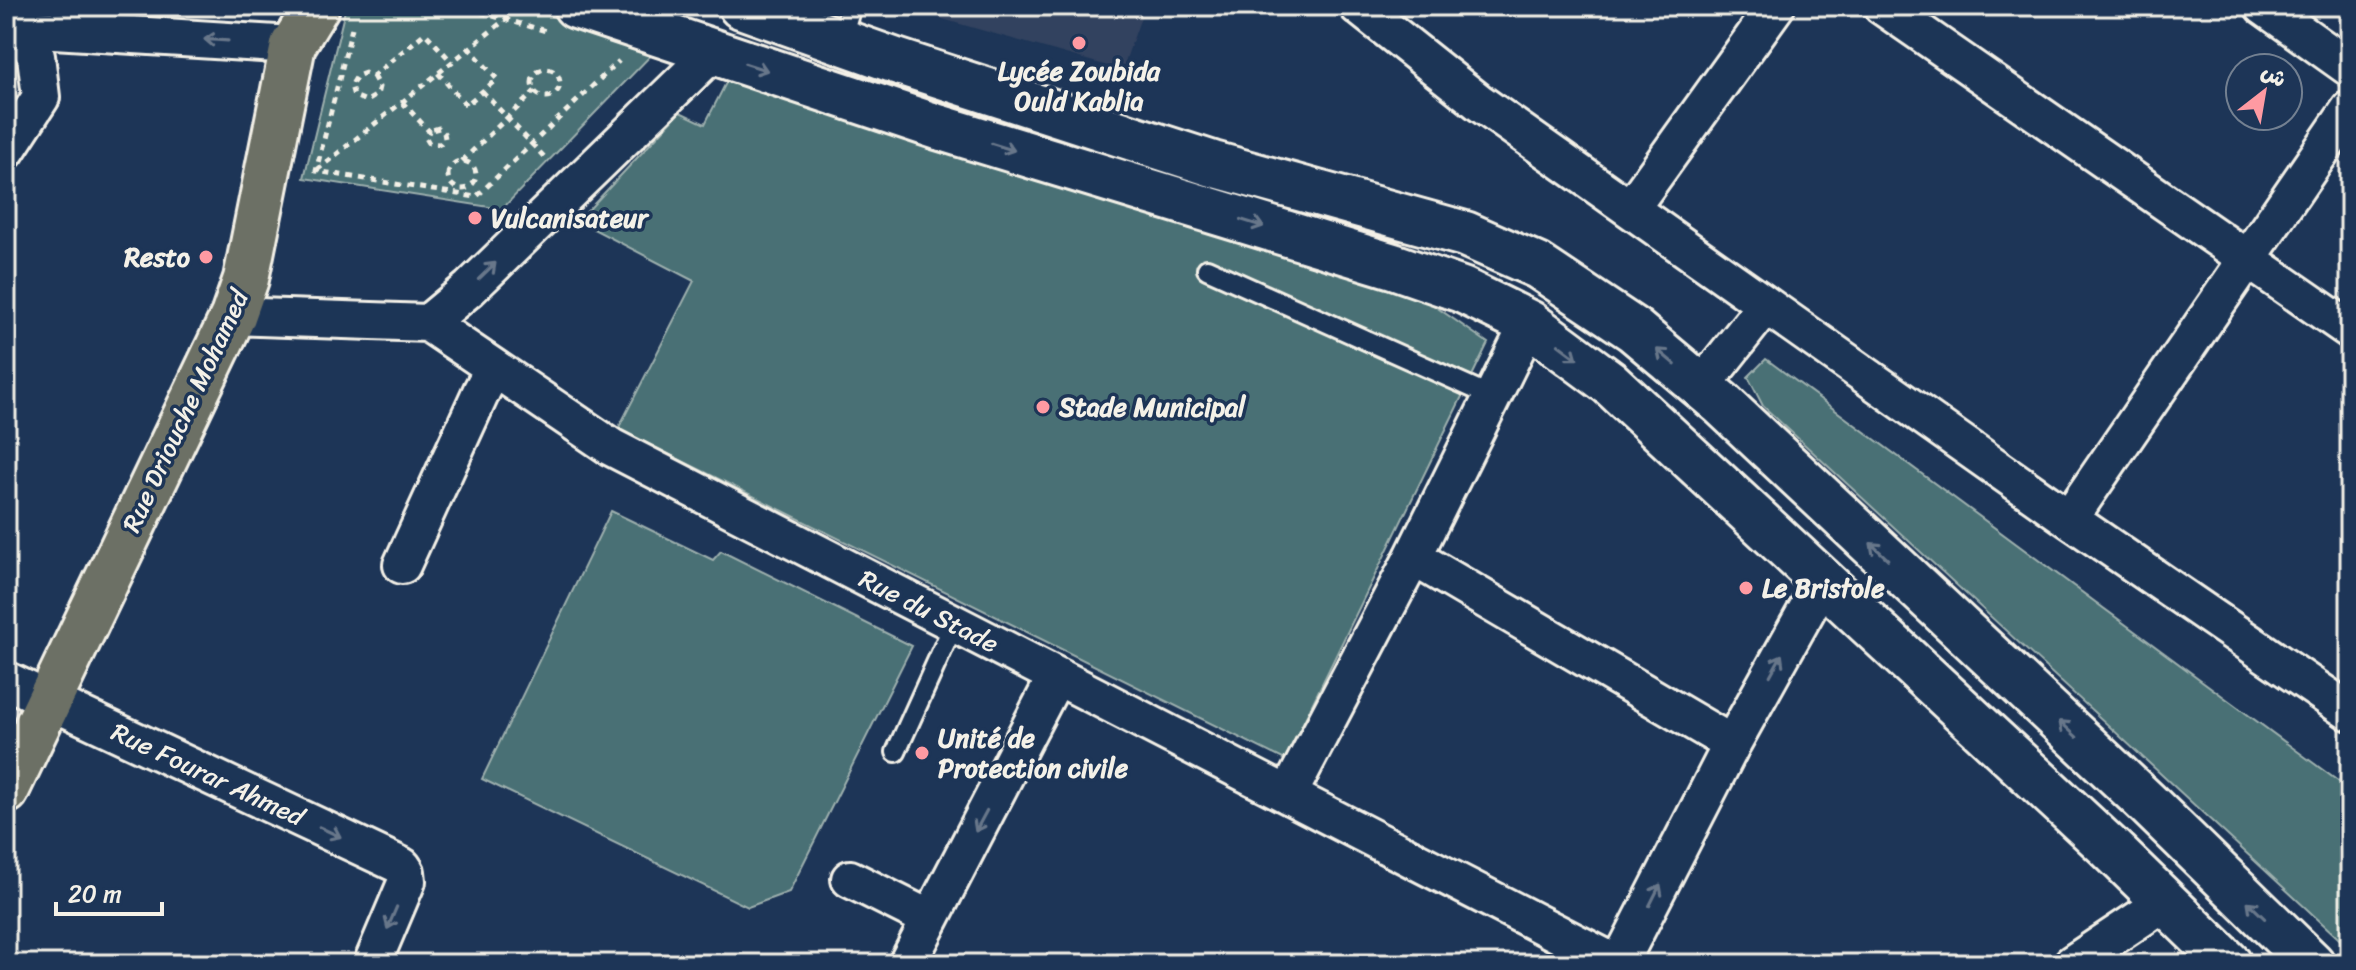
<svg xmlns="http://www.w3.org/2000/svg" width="2356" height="970" font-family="Sriracha,'Playpen Sans Arabic',sans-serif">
<rect width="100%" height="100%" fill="#1d3557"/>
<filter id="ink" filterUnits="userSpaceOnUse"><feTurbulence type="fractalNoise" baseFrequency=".0125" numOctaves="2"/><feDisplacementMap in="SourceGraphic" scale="16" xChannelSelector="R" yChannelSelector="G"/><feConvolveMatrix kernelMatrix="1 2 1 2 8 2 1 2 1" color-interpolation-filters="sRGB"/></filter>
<g filter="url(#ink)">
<path fill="#33425f" d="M933,6h212l-23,64 -190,-54z"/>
<path fill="#487075" stroke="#9eb0ae" stroke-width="2" d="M346,6h171l141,42 -156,161 -198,-31z
M730,75l693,223 65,45 -203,417 -667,-331 76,-148 -116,-60 102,-109 25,12z
M1766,359l584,431v159l-587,-543 -15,-29z
M611,511l102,49 8,-9 191,95 -123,246 -41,15 -266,-128z"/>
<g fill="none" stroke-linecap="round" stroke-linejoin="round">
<defs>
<path id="service" d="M841,41l10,-35
M1207,269l286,128
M896,752l58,-128"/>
<path id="minor" d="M1358,6l122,97 589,416 281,193
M1882,6l468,324
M2263,6l87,62
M6,27l287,18
M6,151l35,-54 -5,-41 -18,-30
M1630,209l146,-203
M233,316l195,7 183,124 1006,517
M428,323l42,-35 243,-236
M1701,387l65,-82
M2069,519l281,-410
M1413,557l319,187
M402,565l80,-175 12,-22
M6,680l396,186 4,6 1,9 -35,83
M1288,795l125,-238 116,-234
M850,879l80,40
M907,964l149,-287
M1619,964l113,-220 91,-163
M2072,964l93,-62"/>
<path id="secondary" d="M576,6l362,121 455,139 69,24 67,33 81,60 500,465 119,116
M741,6l155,55 317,103 252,70 73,32 96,64 88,74 424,398 166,162"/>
<path id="primary" d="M6,791l227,-475 13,-37 47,-234 24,-39"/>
</defs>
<use href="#service" stroke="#f4f1e8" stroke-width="24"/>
<use href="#minor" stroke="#f4f1e8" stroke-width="42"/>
<use href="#secondary" stroke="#f4f1e8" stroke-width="50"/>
<use href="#primary" stroke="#f4f1e8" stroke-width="50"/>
<path stroke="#f4f1e8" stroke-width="5" stroke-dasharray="6 6" stroke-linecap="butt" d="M458,6l88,25
M352,28l-36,143 160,26 143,-136
M532 83a14 14 0 1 1 28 0a14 14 0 1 1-28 0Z
M438,73l28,32 31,-26 -28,-31
M373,76l6,11 -2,8 -10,6 -13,-5 -3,-10 6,-10 8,-3 8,3 52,-43 27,29
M482,91l66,70
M402,102l27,29 -3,7 3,5 11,1 5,-6 -1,-5 -5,-5 -10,3
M462,161l73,-70
M448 175a14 14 0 1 1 28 0a14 14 0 1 1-28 0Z
M317,170l189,-151 3,-13"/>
<use href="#service" stroke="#1d3557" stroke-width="18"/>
<use href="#minor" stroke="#1d3557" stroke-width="36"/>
<use href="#secondary" stroke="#1d3557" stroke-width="44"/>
<use href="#primary" stroke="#6c7065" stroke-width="44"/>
</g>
<defs><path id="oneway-shaft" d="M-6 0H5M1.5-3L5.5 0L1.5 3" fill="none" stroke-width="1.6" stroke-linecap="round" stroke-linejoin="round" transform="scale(2)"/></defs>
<g stroke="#68778a">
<use href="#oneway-shaft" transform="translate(216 40) rotate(-176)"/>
<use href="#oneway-shaft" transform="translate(756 67) rotate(18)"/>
<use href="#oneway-shaft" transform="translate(1003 147) rotate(17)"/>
<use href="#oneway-shaft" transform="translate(1252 223) rotate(17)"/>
<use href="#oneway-shaft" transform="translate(487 271) rotate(-44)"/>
<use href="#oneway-shaft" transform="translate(1568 352) rotate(37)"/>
<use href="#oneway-shaft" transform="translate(1666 357) rotate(-140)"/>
<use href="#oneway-shaft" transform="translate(1879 551) rotate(-137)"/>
<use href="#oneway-shaft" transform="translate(1776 665) rotate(-61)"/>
<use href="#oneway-shaft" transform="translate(2068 729) rotate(-137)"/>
<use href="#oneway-shaft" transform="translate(981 821) rotate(118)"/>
<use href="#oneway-shaft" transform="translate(330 832) rotate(25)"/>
<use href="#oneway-shaft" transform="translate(1655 895) rotate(-63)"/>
<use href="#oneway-shaft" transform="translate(2256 910) rotate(-136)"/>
<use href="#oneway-shaft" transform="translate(392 918) rotate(113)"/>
</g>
</g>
<g fill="#ff9aa2" stroke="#1d3557" stroke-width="3">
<circle cx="1079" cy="43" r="8"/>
<circle cx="475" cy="218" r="8"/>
<circle cx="206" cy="257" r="8"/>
<circle cx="1043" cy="407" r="8"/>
<circle cx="1746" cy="588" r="8"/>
<circle cx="922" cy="753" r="8"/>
</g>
<g text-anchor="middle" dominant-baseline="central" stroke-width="7" stroke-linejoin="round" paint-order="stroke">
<g font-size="26" font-weight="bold" fill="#f4f1e8" stroke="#1d3557" text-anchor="start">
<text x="1079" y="71" text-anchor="middle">Lycée Zoubida<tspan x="1079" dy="30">Ould Kablia</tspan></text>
<text x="491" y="218">Vulcanisateur</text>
<text x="190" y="257" text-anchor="end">Resto</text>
<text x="1059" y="407">Stade Municipal</text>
<text x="1762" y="588">Le Bristole</text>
<text x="938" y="738">Unité de<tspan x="938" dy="30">Protection civile</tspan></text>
</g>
<g font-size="26" fill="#f4f1e8" stroke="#1d3557">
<text transform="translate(185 411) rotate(-65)">Rue Driouche Mohamed</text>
<text transform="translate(929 611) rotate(27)">Rue du Stade</text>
<text transform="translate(208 774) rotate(25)">Rue Fourar Ahmed</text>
</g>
</g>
<rect width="2356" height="970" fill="none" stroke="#1d3557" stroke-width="32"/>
<rect x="16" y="16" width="2324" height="938" fill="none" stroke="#f4f1e8" stroke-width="3" filter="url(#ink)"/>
<g transform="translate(2264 92) rotate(31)"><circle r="38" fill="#1d3557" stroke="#738091" stroke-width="2"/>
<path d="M0-6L14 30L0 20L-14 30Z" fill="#ff9aa2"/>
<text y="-12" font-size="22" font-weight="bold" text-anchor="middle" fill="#f4f1e8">ش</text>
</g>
<path d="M56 902v12h106v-12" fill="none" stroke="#f4f1e8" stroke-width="4"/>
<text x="68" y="902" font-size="24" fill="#f4f1e8" stroke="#1d3557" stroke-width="6" paint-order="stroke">20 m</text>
</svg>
